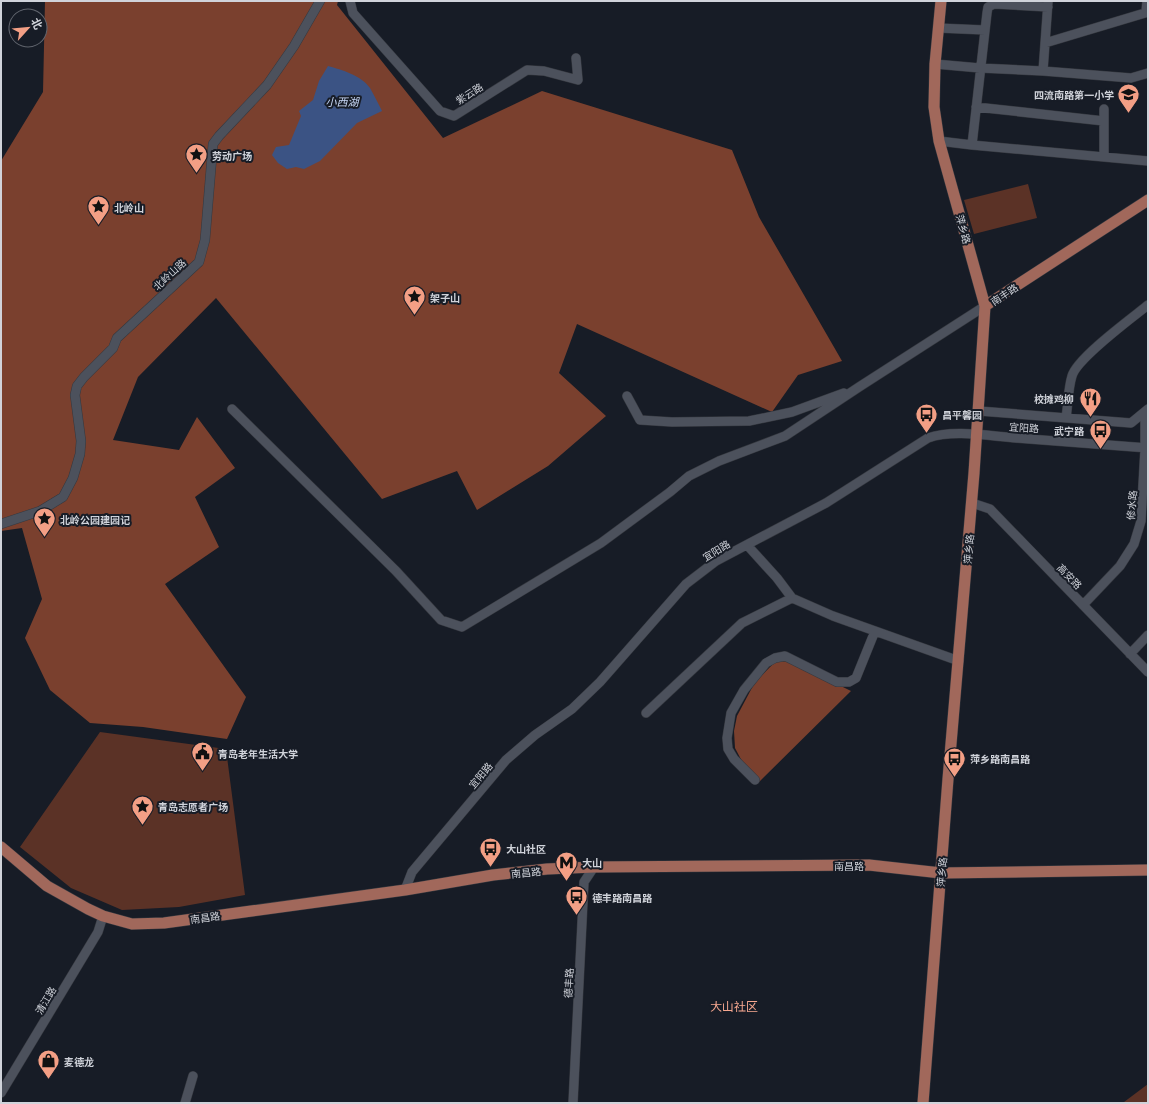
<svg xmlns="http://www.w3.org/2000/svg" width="1149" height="1104" font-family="Georgia,'Noto Sans SC',serif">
<rect width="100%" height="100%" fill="#171c26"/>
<path fill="#5b3226" d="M1028,184l9,34 -63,16 -10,-34z
M100,732l126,17 19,146 -66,12 -57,3 -51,-22 -51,-41z
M1148,1084v19h-24v-1z"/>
<path fill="#7a402e" d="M45,1h293l-1,4 106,133 99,-47 190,59 27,67 83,144 -44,14 -26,37 -195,-88 -18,49 47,43 -58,50 -71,44 -20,-39 -75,28 -166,-201 -78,79 -25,63 66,10 18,-33 38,51 -40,29 24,50 -54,37 81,113 -19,42 -84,-12 -53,-4 -40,-33 -25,-52 17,-39 -20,-71 -21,3v-370l42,-69z
M786,659l65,32 -92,91 -15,-17 -9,-17 -1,-17 3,-15 18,-34 19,-19z"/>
<path fill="#3b5384" d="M328,66c14,4 33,9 42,22 4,7 8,15 12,23l-25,12 -37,38 -16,8 -8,-2 -9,2 -9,-6 -6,-8 4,-8 13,-2 12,-29 -2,-5 14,-11 6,-19z"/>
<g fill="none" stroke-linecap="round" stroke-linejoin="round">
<defs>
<path id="minor" d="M350,1l3,12 87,98 14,5 73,-46 17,1 34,9 -2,-22
M1146,11l1,-10
M938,28l47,2
M1045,43l103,-31
M935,64l45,4 63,3 88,7 17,-5
M1043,71l5,-69
M976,107l128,14
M939,141l33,4 176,16
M972,145l15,-132 1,-6 6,-3 54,3
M1104,157v-48
M627,396l13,24 32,2 77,-1 43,-9 52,-19
M232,409l164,162 45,49 21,7 139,-84 69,-51 19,-16 30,-15 66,-25 74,-49 126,-81
M979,411l152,12 17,-14
M1066,418c2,-13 2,-29 6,-42 5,-18 60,-58 76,-71
M972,503l18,6 158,163
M1,524l39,-13 23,-14 10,-19 7,-24 1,-13 -6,-46 2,-9 7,-9 29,-29 4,-10 82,-76 6,-22 8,-96 6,-8 48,-51 27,-39 26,-45
M747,545l30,33 15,20 41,18 126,45
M1083,605l37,-39 14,-22 7,-23 4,-73v-36
M1130,654l18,-19
M646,713l96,-90 50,-25
M755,780l-21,-21 -6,-10 -1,-11 4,-25 13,-23 22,-27 9,-5 10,-2 52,26h12l7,-4 19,-47
M405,890l7,-18 94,-112 29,-25 37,-26 28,-27 86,-98 30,-23 110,-58 102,-65c25,-9 61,-2 88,0 44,3 88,7 132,10
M1,1093l97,-161 5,-16
M185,1103l8,-27
M573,1103l11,-221 10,-15"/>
<path id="major" d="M985,306l163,-106
M1,847l46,39 41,23 15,7 29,8 32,-1 241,-33 88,-15 54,-6 47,-2 275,-2 72,8 207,-3
M923,1103l25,-324 26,-306 11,-167 -46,-165 -5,-34 1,-43 6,-63"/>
</defs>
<use href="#minor" stroke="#35383f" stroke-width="10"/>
<use href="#major" stroke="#35383f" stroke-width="12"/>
<use href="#minor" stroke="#4c515c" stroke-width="9"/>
<use href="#major" stroke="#a1685b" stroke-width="11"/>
</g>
<defs>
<symbol id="school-pin" viewBox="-11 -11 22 30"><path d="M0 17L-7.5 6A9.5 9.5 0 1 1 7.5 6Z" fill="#f39f85" stroke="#171c26"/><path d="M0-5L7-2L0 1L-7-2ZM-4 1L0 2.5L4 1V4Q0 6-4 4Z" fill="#111"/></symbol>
<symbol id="sight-pin" viewBox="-11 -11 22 30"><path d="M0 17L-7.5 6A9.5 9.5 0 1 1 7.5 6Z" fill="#f39f85" stroke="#171c26"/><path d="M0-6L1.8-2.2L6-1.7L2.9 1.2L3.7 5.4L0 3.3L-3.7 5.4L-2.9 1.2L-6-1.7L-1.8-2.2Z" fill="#111"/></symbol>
<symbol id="restaurant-pin" viewBox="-11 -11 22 30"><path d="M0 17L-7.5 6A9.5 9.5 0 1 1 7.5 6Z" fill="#f39f85" stroke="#171c26"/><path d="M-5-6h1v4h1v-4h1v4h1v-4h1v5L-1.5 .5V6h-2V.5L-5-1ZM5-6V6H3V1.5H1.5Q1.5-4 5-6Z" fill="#111"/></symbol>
<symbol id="bus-pin" viewBox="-11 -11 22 30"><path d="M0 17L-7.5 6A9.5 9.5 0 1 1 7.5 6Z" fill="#f39f85" stroke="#171c26"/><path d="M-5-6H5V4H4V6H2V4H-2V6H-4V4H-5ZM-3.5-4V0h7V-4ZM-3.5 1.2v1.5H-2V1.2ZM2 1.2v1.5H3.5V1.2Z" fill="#111"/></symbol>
<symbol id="civic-pin" viewBox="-11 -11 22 30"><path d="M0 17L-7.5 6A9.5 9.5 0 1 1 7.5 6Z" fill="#f39f85" stroke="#171c26"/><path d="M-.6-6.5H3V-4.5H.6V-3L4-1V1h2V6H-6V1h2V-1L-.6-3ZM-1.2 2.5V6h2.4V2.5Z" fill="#111"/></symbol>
<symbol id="metro-pin" viewBox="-11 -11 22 30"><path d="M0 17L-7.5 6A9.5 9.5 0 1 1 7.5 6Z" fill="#f39f85" stroke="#171c26"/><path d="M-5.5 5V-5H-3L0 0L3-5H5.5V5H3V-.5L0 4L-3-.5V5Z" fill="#111"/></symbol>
<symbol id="shop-pin" viewBox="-11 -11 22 30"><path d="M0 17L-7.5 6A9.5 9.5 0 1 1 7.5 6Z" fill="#f39f85" stroke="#171c26"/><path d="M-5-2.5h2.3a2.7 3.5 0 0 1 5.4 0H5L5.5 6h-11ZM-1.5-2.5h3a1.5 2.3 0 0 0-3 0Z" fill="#111"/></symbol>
</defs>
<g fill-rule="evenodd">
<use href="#school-pin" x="1116" y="82" width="25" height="34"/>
<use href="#sight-pin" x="184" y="142" width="25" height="34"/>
<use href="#sight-pin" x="86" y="194" width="25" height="34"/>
<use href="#sight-pin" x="402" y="284" width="25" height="34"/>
<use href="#restaurant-pin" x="1078" y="386" width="25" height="34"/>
<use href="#bus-pin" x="914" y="402" width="25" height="34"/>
<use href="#bus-pin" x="1088" y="418" width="25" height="34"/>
<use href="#sight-pin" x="32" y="506" width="25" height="34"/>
<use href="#civic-pin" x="190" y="740" width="25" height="34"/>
<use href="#bus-pin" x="942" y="746" width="25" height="34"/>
<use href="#sight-pin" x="130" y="794" width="25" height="34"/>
<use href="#bus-pin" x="478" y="836" width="25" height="34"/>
<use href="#metro-pin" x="554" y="850" width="25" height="34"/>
<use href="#bus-pin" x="564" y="884" width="25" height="34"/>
<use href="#shop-pin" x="36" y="1048" width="25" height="34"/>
</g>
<g text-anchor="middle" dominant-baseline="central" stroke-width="4" stroke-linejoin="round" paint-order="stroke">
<g font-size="10" fill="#d0d3da" stroke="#171c26">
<text transform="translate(469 93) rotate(-32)">紫云路</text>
<text transform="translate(964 229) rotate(75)">萍乡路</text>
<text transform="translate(169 274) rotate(-43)">北岭山路</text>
<text transform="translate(1004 294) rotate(-34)">南丰路</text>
<text transform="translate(1024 427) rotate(4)">宜阳路</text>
<text transform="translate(1131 505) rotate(-85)">修水路</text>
<text transform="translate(968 549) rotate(-85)">萍乡路</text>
<text transform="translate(716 550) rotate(-31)">宜阳路</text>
<text transform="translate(1070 576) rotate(46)">高安路</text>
<text transform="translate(480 775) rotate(-50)">宜阳路</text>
<text x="849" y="865">南昌路</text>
<text transform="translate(526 872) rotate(-6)">南昌路</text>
<text transform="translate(941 872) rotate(-85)">萍乡路</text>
<text transform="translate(205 917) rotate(-8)">南昌路</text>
<text transform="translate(568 983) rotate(-87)">德丰路</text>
<text transform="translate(45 1000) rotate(-59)">清江路</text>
</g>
<g font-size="10" font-weight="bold" fill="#d0d3da" stroke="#171c26" text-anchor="start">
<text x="1114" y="94" text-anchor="end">四流南路第一小学</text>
<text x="212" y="155">劳动广场</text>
<text x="114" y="207">北岭山</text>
<text x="430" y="297">架子山</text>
<text x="1074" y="398" text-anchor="end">校摊鸡柳</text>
<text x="942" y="414">昌平馨园</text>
<text x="1084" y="430" text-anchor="end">武宁路</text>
<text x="60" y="519">北岭公园建园记</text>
<text x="218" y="753">青岛老年生活大学</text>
<text x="970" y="758">萍乡路南昌路</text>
<text x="158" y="806">青岛志愿者广场</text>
<text x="506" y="848">大山社区</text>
<text x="582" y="862">大山</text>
<text x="592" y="897">德丰路南昌路</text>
<text x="64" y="1061">麦德龙</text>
</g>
<g font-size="11" font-style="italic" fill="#c9d9f8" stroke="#171c26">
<text x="342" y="101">小西湖</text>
</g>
<g font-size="12" fill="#f7a890" stroke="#171c26">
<text x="734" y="1005">大山社区</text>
</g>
</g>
<rect width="1149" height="1104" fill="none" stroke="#d0d3da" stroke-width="4"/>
<g transform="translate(28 28) rotate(63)"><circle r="19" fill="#171c26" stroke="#61656e"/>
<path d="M0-3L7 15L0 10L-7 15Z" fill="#f39f85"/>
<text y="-6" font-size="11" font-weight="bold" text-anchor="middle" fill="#d0d3da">北</text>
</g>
</svg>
